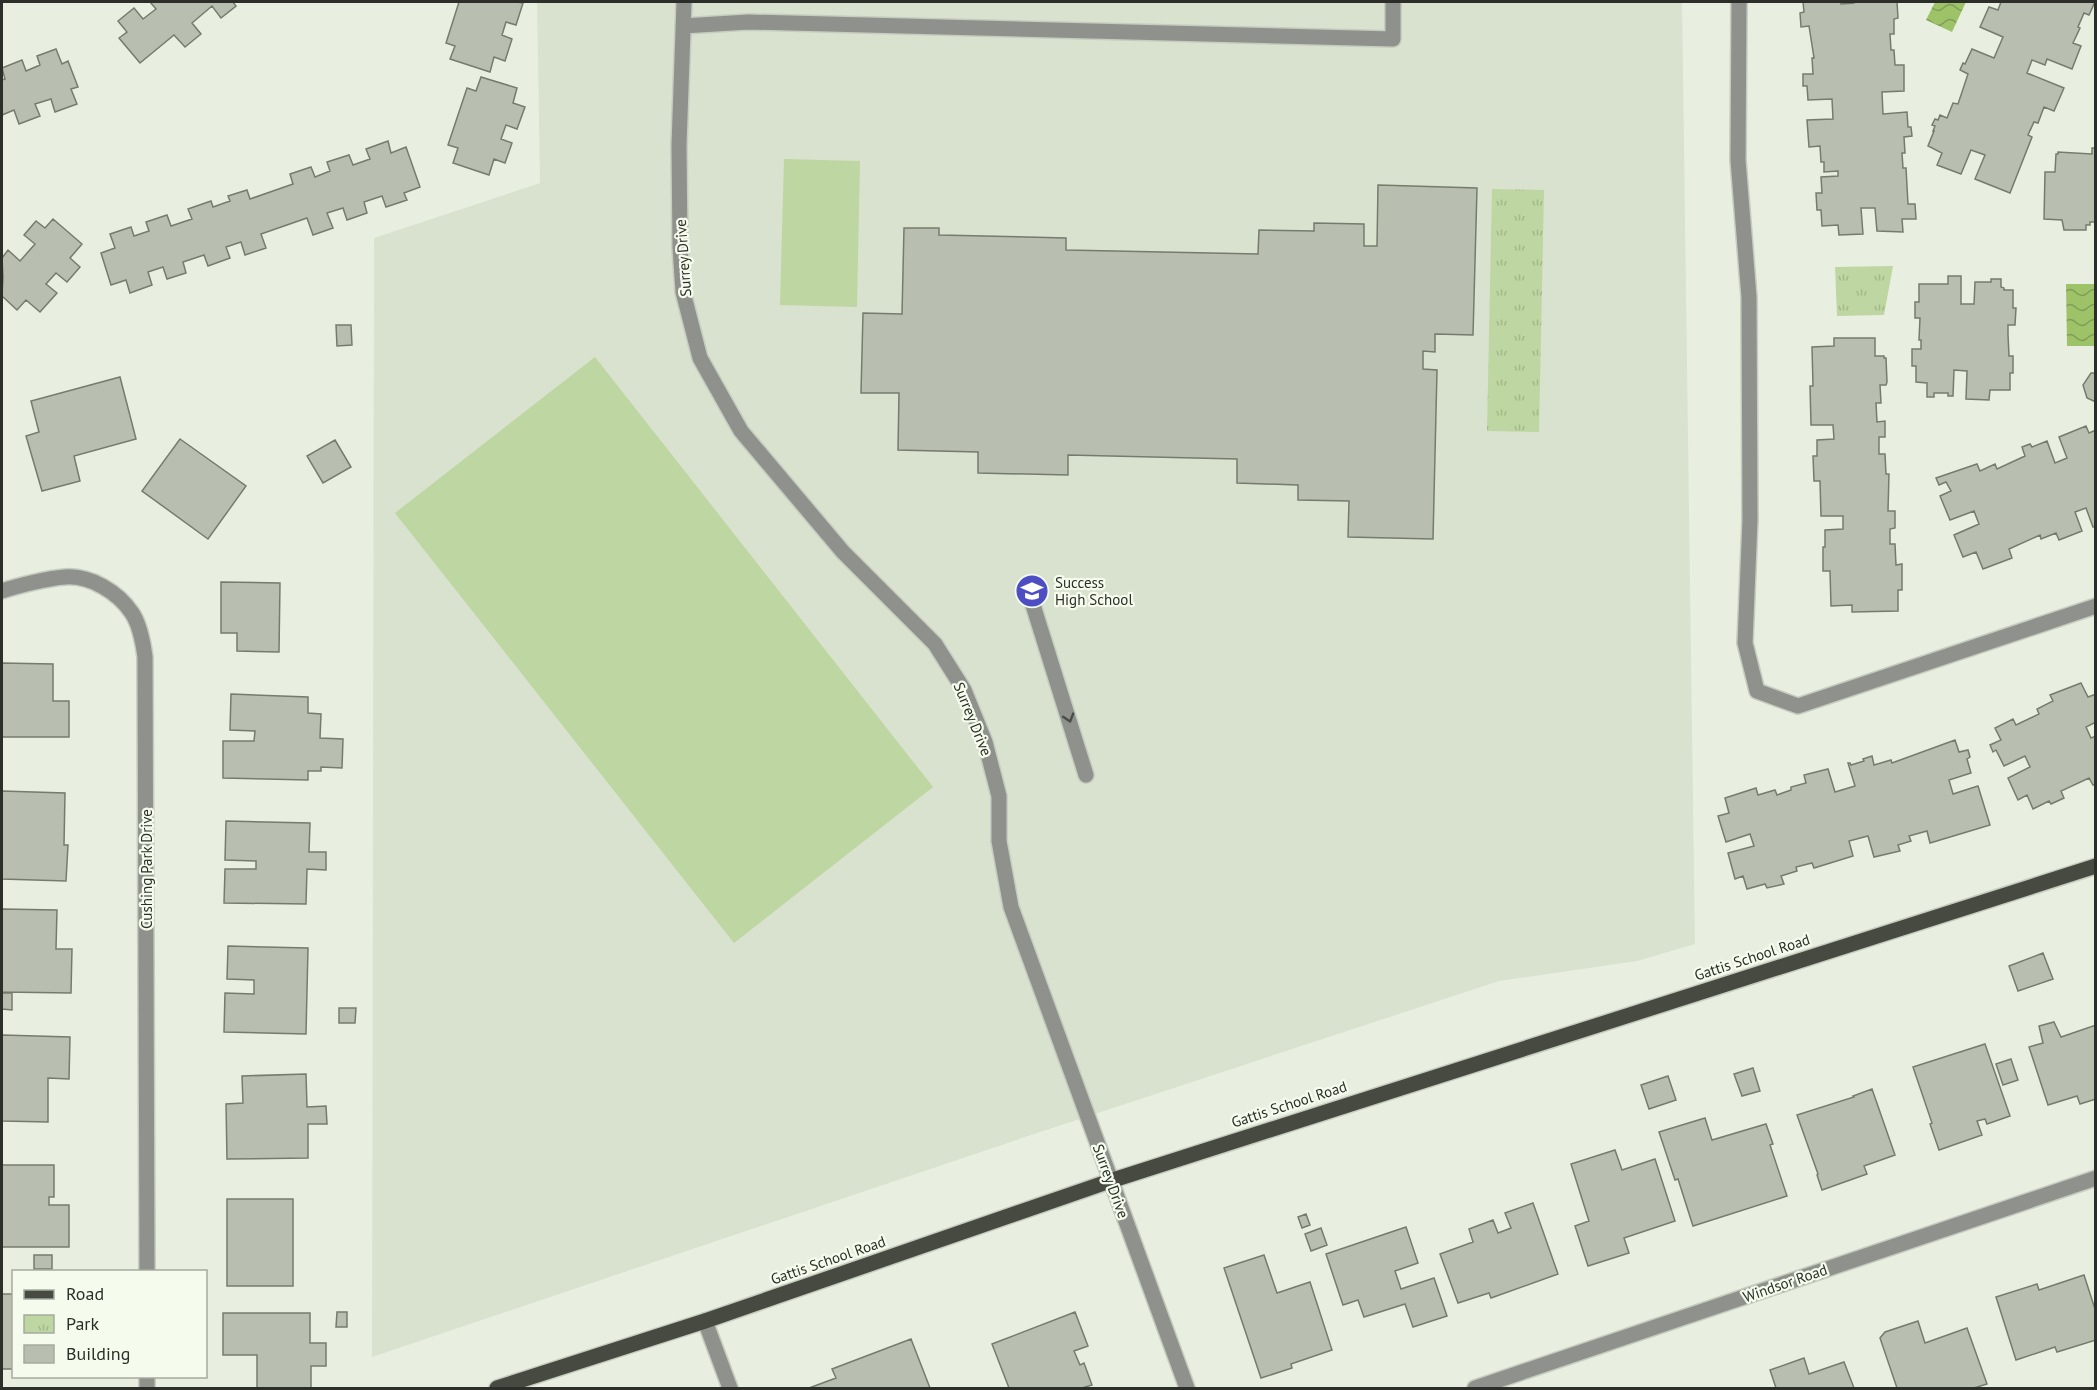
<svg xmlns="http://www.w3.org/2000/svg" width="2097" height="1390" font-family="'PT Sans',sans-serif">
<defs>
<pattern id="park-tufts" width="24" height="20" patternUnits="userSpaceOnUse" patternTransform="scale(1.5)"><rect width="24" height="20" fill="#bed6a1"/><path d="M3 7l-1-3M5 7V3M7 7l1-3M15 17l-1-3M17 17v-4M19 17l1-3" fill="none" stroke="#a3b88b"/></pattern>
<pattern id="water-waves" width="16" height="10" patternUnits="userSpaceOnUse" patternTransform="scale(1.5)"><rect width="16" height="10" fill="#9dc268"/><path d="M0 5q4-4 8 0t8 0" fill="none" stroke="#809e56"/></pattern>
</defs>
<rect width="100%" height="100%" fill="#e8efe0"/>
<path fill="#d8e2ce" d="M537,2h1145l13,942 -58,17 -138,20 -465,153 -662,223 2,-1119 166,-55z"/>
<path fill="url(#park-tufts)" d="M1492,189l52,1 -5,242 -52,-1z
M1893,266l-9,49 -47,1 -2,-49z"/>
<path fill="#bed6a1" d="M784,159l76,2 -3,146 -77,-2z
M595,357l338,430 -199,156 -339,-430z"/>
<path fill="url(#water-waves)" d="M1935,2h31l-14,30 -26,-12z
M2066,284h29v62h-28z"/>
<path fill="#b8beb0" stroke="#757c6e" stroke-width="1.5" d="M150,2h83l3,4 -15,12 -9,-12 -20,17 9,11 -16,13 -11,-12 -34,28 -21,-25 8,-6 -9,-11 16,-13 9,11 13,-10z
M459,2h58l6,1 -7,22 -10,-3 -4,13 10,4 -7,22 -11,-4 -4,15 -40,-13 5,-13 -9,-3z
M1803,2h38v2l13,-1v-1h43l1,16 -4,1v15h-4l1,16h3l1,15h9v26l-22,1 1,22 24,-2 1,15h3l1,9 -8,1 1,16h-3l1,15h3l2,36h7l1,15h-14l1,13 -26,-1 -2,-23h-14l2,26 -24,1 -1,-10 -16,1 -1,-16h-4l-1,-17h6l-1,-16 17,-1v-5l-14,1v-10h-3l-1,-16 -11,1 -2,-27 26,-1 -1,-20 -24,1 -1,-14h-4v-12h10l-1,-16h2l-5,-32 -8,1 -1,-14 4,-1z
M2001,2h94l-6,13 -5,-2 -6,14 2,1 -7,15 8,3 -9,23 -25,-10 -2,6 -13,-5 -5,13 37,15 -10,23 -10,-4 -6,16 -4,-1 -6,13 4,2 -22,56 -35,-14 10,-24 -14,-5 -10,24 -24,-9 5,-12 -14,-7 6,-15h-1l2,-5 -3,-1 3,-6 3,1 2,-5 7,3 6,-15 5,1 10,-30 -8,-4 3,-7 2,1 7,-15 22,9 9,-21 -23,-10 9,-20 9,3z
M56,49l6,15 6,-3 10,26 -7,2 6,15 -22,8 -4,-13 -16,5 5,12 -21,8 -5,-14 -12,5v-35l3,-1 -3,-11 20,-8 4,11 14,-6 -3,-9z
M481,77l36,11 -4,15 12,4 -8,22 -11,-4 -5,14 11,4 -7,20 -11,-4 -5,16 -36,-12 5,-15 -10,-3 19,-57 9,3z
M388,141l3,12 15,-6 14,40 -16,6 3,7 -21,7 -4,-11 -18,6 3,11 -20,7 -4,-12 -16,5 6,15 -20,7 -6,-17 -46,16 5,14 -21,7 -4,-13 -15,5 4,11 -22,8 -4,-11 -21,7 3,11 -19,6 -4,-12 -15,5 4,13 -22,8 -4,-13 -15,5 -10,-32 14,-5 -5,-14 21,-7 3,9 15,-5 -3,-9 21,-7 4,11 21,-7 -4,-10 23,-8 2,6 17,-6 -2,-5 19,-6 3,9 43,-15 -3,-10 21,-7 4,10 15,-6 -3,-9 22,-7 4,10 17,-6 -4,-10z
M2092,148h4v74h-6v3h-4v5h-22l-2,-10 -18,-1 1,-47h10l1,-18h2v-2l34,2z
M1378,185l99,3 -4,147 -38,-1v18l-12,-1v18l14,1 -4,169 -85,-2 1,-36 -51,-1v-15l-61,-2v-24l-169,-4v20l-90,-2v-21l-80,-2 1,-57h-38l2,-80 39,1 2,-86h35v7l127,3v12l192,4 1,-24 55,1v-8l50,1v22h13z
M53,219l29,25 -12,14 10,9 -13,15 -11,-9 -10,11 11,9 -17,19 -14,-12 -9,10 -15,-14 1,-19 -1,-19 6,-8 12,11 15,-17 -11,-9 12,-14 9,7z
M1948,276h13v28h13l1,-22h16v-3h10v8l3,1v2h9v18h3l-1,17h-7v9l1,22h4v17h-3v17h-20l-1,10 -23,-1 1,-28 -13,-1 -1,26h-5v-3h-14v4h-7v-14l-11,-1v-16h-4v-17h9v-9h-2l1,-22h-5v-16h4v-18h29z
M336,325h15l1,20 -15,1z
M1834,338h41v18h9v2h2l1,24 -1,3h-6l1,18h-5l1,19 8,-1v16h-6v17h6l1,20h3l-1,37h7v17l-5,1v15h5l1,21 6,-1v26h-4v21l-46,1v-7l-21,1 -1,-35h-7v-24h2v-17l18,-1v-13h-22l-1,-35h-6l-1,-25h4v-16l17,-1 -1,-14h-22l-1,-39h3l-1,-39 22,-1z
M2091,373h5v29l-9,-4 -4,-13z
M120,377l16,62 -62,17 6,25 -38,10 -16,-55 13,-4 -8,-31z
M2086,426l3,7 7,-3v96l-3,1 -7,-19 -11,4 7,19 -23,9 -3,-7 -15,6 -1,-4 -31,14 3,9 -29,11 -7,-17 -13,5 -9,-22 25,-11 -5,-13 -24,9 -10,-24 11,-5 -5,-9 -7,3 -3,-7 41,-14 3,7 15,-7 2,5 28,-13 -3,-9 8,-3 2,3 15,-6 8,22 12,-5 -8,-21z
M180,439l66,47 -38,53 -66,-48z
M335,440l16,27 -28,16 -16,-27z
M221,582l59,1 -1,69 -42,-1v-18h-16z
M2,663l51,1v37h16v36h-67z
M2081,683l7,14 8,-3v28l-10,5 5,11 5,-2v48l-3,1 -4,-7 -28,13 3,7 -13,6 -2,-3 -16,8 -6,-14 -9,5 -10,-22 22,-11 -5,-11 -21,10 -8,-16 -3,2 -3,-7 11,-5 -6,-12 18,-9 3,6 23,-11 -2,-5 16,-8 -3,-6z
M231,694l77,3v16l13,1 -1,24 23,1 -1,29 -21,-1v4h-13v9l-85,-2v-37h31l1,-10 -25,-1z
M1955,740l4,12 9,-2 2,7 -3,2 4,14 -22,7 4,14 25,-8 12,39 -60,18 -3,-12 -18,5 2,5 -13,4 2,6 -26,6 -6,-21 -19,5 4,15 -39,12 -2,-5 -16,4 1,4 -16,5 3,8 -17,4 -2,-4 -18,5 -4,-13 -8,3 -7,-26 26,-7 -4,-12 -24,8 -8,-26 11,-3 -4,-15 31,-10 2,7 17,-5 2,5 14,-5v-3l15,-4 -2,-8 24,-6 7,23 20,-6 -7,-23h2l1,2 13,-4 -1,-2 9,-3 2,9 17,-5 1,3z
M2,791l63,2 -1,52h4l-2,36 -64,-2z
M226,821l84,2 -1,29h17v18l-19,-1 -1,35 -82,-1 1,-34h31v-8l-31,-1z
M2,909l55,1 -1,39h16l-1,44 -69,-1z
M228,946l80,2 -2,86 -82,-2 1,-39 29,1v-14l-27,-1z
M2043,953l10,26 -35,12 -9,-25z
M2,993h10v17l-10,-1z
M339,1008h17l-1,15h-16z
M2054,1022l7,15 35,-12v74l-16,5 -3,-8 -29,9 -19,-58 14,-4 -4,-17z
M2,1035l68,2 -1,42 -21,-1v44l-46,-1z
M1985,1044l25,72 -23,8 -2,-5 -8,2 5,14 -43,15 -9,-26 2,-1 -19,-56z
M2011,1059l7,21 -15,5 -7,-21z
M1753,1068l7,23 -18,5 -8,-22z
M306,1074l1,33 19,-1 1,18h-19v34l-81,1 -1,-55 17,-1 -1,-27z
M1668,1076l8,24 -27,9 -8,-24z
M1872,1089l23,66 -31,11 3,8 -45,16 -5,-15 1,-1 -21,-59 57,-18 -1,-1z
M1705,1118l7,22 54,-16 7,20 -3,1 17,51 -94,30 -15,-47 -3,1 -16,-48z
M1615,1150l7,20 33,-11 20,62 -51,17 5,15 -41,13 -13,-40 14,-5 -18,-57z
M2,1165h52v32h-5v8h20v42h-67z
M227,1199h66v87h-66z
M1533,1203l25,71 -67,24 -2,-5 -31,10 -18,-49 33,-12 -4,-13 24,-9 5,13 13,-5 -6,-15z
M1306,1214l4,11 -8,3 -4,-11z
M1406,1227l12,36 -23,8 6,18 33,-11 13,38 -34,11 -8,-23 -41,13 -6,-17 -15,5 -17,-51z
M1321,1228l6,17 -16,6 -6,-17z
M34,1255h18v14h-18z
M1264,1255l13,38 33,-11 22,68 -41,14 1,4 -31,10 -37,-110z
M2084,1275l12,37v28l-39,12 -2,-5 -39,13 -20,-63 41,-13 2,6z
M2,1294h12v75h-12z
M337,1312h10v15h-11z
M1075,1312l13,34 -14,5 6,14 4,-2 8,22 -10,3h-73l-17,-44z
M223,1313h87v30h16v23h-15v22h-54v-33h-34z
M1918,1321l7,22 42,-15 20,56 -13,4h-77l-17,-50 5,-6z
M911,1339l19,49h-121l27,-10 -4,-9z
M1804,1358l5,16 35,-12 10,26h-78l-6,-18z"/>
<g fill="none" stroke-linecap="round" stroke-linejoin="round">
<defs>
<path id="minor" d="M684,2l-5,143 1,102 3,45 17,66 41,73 102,121 92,92 29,46 21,52 14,54v45l12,66 176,481
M1739,2l-1,158 11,137 1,223 -5,123 12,48 41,15 298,-100
M683,26l65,-4 645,17v-37
M1028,589l58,186
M2,591c15,-5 46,-13 63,-14 25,-2 53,15 67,36 8,12 11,29 13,44l2,615
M705,1321l25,67
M147,1376v12
M1475,1388l621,-210"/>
<path id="major" d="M497,1388l208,-67 405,-140 986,-315"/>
</defs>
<use href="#minor" stroke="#c6ccbf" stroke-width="18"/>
<use href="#major" stroke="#c6ccbf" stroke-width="18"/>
<use href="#minor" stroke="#8f928c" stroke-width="15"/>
<use href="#major" stroke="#464a40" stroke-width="15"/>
</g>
<defs><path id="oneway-chevron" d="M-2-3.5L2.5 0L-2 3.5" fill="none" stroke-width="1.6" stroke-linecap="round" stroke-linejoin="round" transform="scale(1.5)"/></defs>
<use stroke="#4a4d47" href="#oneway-chevron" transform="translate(1069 718) rotate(73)"/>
<defs>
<symbol id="school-disc" viewBox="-11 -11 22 22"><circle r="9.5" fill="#4e4ec4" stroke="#f5fced"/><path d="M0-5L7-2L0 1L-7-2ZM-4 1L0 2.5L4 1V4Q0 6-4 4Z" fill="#fff"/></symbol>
</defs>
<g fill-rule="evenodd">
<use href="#school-disc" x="1013" y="572" width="38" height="38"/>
</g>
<g text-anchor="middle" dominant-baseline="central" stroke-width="4.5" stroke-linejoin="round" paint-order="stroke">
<g font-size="15" fill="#2c2f29" stroke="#f5fced">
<text transform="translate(683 258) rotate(-94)">Surrey Drive</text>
<text transform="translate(973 719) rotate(68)">Surrey Drive</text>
<text transform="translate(146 869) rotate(-90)">Cushing Park Drive</text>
<text transform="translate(1752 957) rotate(-18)">Gattis School Road</text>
<text transform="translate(1289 1104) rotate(-18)">Gattis School Road</text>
<text transform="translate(1111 1181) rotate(70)">Surrey Drive</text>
<text transform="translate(828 1260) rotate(-19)">Gattis School Road</text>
<text transform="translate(1785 1283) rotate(-19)">Windsor Road</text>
</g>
<g font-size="15" fill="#2c2f29" stroke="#f5fced" text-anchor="start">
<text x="1055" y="582">Success<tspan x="1055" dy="17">High School</tspan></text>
</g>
</g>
<rect width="2097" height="1390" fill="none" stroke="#2c2f29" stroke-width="6"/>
<rect x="12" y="1270" width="195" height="108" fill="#f5fced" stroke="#a5aa9f" stroke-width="1.5"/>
<rect x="24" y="1290" width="30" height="9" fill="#464a40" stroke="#a5aa9f" stroke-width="1.5"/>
<text x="66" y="1300" font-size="18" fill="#2c2f29">Road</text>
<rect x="24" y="1315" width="30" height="18" fill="url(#park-tufts)" stroke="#a5aa9f" stroke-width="1.5"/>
<text x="66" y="1330" font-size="18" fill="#2c2f29">Park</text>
<rect x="24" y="1345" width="30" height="18" fill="#b8beb0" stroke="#a5aa9f" stroke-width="1.5"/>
<text x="66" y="1360" font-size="18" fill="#2c2f29">Building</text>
</svg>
